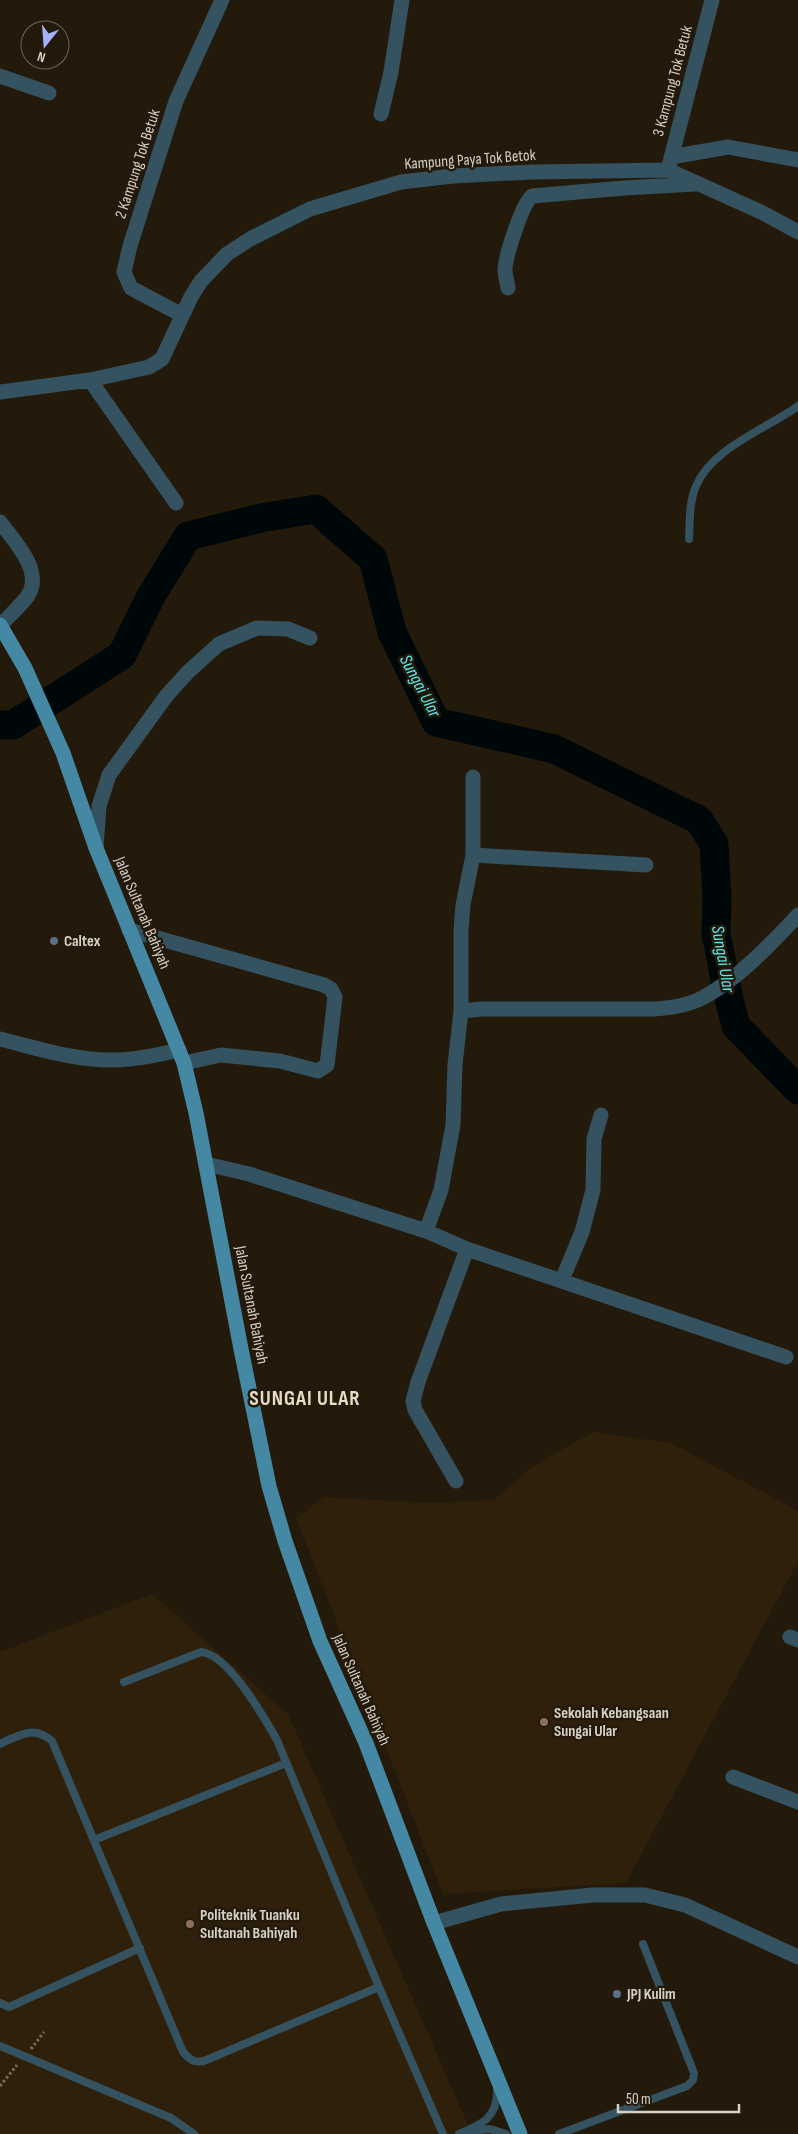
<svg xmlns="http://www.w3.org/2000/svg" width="798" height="2134" font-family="'Sofia Sans Condensed',sans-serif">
<rect width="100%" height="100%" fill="#241a0b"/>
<path fill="#2e200b" d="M593,1432l78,11 127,68v50l-172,322 -183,11 -147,-376 28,-21 104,6 66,-3 36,-32z
M152,1594l136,120 184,420h-472v-482z"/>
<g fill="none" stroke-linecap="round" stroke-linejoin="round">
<path stroke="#000708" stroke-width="29" d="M0,725h13l109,-70 29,-59 37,-60 73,-18 55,-9 57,50 19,73 44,90 118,27 145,71 15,24 3,55 -1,34 12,62 8,31 62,64"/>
<path stroke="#756c60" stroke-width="3" stroke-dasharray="2.5 2.5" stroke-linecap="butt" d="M31,2049l13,-17
M0,2086l17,-21"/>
<path stroke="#34525f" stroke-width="8" d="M689,539c1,-18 0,-37 7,-53 16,-38 70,-57 102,-80
M124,1682l77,-30c27,2 63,65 76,88l102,247 64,147
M0,1744c20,-9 33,-19 52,-3l131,311c7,8 11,11 21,9l175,-74
M94,1840l192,-77
M0,2003l9,4 131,-59
M0,2046l171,72 23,16
M469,2131l21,-2 16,5
M459,2134c24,-10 39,-17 38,-45
M559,2134l128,-48 6,-6 1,-7 -51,-129"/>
<path stroke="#34525f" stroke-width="15" d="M0,76l49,17
M381,114l10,-42 11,-72
M671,157l57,-10 70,13
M668,170l44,-170
M508,288c-1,-6 -3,-13 -3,-19 1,-14 17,-65 27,-73l92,-8 71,-4
M182,315l-51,-27 -7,-16 6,-26 46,-145 46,-101
M90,380l86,123
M0,392l90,-12 59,-13 13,-8 29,-62 10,-16 26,-27 23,-15 60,-30 91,-27 52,-6 79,-4 136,-2 95,43 35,19
M0,522c14,19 45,50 27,75 -8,10 -18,19 -27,29
M96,848l3,-42 10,-31 58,-80 21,-23 31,-28 38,-16 31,1 22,9
M473,855l173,10
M129,930l195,55 7,4 4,8 -8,68 -9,6 -38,-10 -59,-6 -37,8
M461,1011l20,-2h173c17,-1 33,-3 48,-11 35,-18 69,-54 96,-83
M0,1039c37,9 75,22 114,21 22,0 44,-5 65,-10
M206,1164l43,10 177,57 41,18 319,108
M426,1231l15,-41 12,-65 2,-60 6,-54v-80l2,-26 10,-50v-78
M562,1280l20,-48 11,-42 1,-51 7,-24
M456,1481l-41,-71 -2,-9 5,-19 49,-133
M790,1637l8,3
M733,1777l65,25
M434,1923l67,-19 92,-9h52l40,10 113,52"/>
<path stroke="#4588a3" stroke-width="15" d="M0,625l25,43 38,85 33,95 88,215 12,50 45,236 28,137 16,55 35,100 46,102 68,180 86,211"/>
</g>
<g fill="#5c6f8a" stroke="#241a0b" stroke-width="2">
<circle cx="54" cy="941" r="5"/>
<circle cx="617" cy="1994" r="5"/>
</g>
<g fill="#8d6e63" stroke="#241a0b" stroke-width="2">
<circle cx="544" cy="1722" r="5"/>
<circle cx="190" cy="1924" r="5"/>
</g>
<g text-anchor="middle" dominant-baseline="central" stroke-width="5" stroke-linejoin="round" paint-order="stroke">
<g font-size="16" fill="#d7d0c7" stroke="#241a0b">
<text transform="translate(673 81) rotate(-75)">3 Kampung Tok Betuk</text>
<text transform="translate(470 160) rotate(-4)">Kampung Paya Tok Betok</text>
<text transform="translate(138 164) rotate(-72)">2 Kampung Tok Betuk</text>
<text transform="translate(142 913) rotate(67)">Jalan Sultanah Bahiyah</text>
<text transform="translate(251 1305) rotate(79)">Jalan Sultanah Bahiyah</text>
<text transform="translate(361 1690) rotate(66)">Jalan Sultanah Bahiyah</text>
</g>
<g font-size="16" font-weight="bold" fill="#d7d0c7" stroke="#241a0b" text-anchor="start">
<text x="64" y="941">Caltex</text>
<text x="554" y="1713">Sekolah Kebangsaan<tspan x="554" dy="18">Sungai Ular</tspan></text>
<text x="200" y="1915">Politeknik Tuanku<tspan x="200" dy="18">Sultanah Bahiyah</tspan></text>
<text x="627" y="1994">JPJ Kulim</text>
</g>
<g font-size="18" font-style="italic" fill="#59ebf1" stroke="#241a0b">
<text transform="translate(420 686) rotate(62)">Sungai Ular</text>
<text transform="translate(723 959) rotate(80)">Sungai Ular</text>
</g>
<g font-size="21" font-weight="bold" letter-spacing="1" fill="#eadcc9" stroke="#241a0b">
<text x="305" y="1398">SUNGAI ULAR</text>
</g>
</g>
<g transform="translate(45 45) rotate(197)"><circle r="24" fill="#241a0b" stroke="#6c6356"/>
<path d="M0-4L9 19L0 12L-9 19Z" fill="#a4b2fc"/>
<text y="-8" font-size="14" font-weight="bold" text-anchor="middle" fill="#d7d0c7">N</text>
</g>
<path d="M618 2104v8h121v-8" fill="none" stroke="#d7d0c7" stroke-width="2.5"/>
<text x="626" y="2104" font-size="15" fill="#d7d0c7" stroke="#241a0b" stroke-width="4" paint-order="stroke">50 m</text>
</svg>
